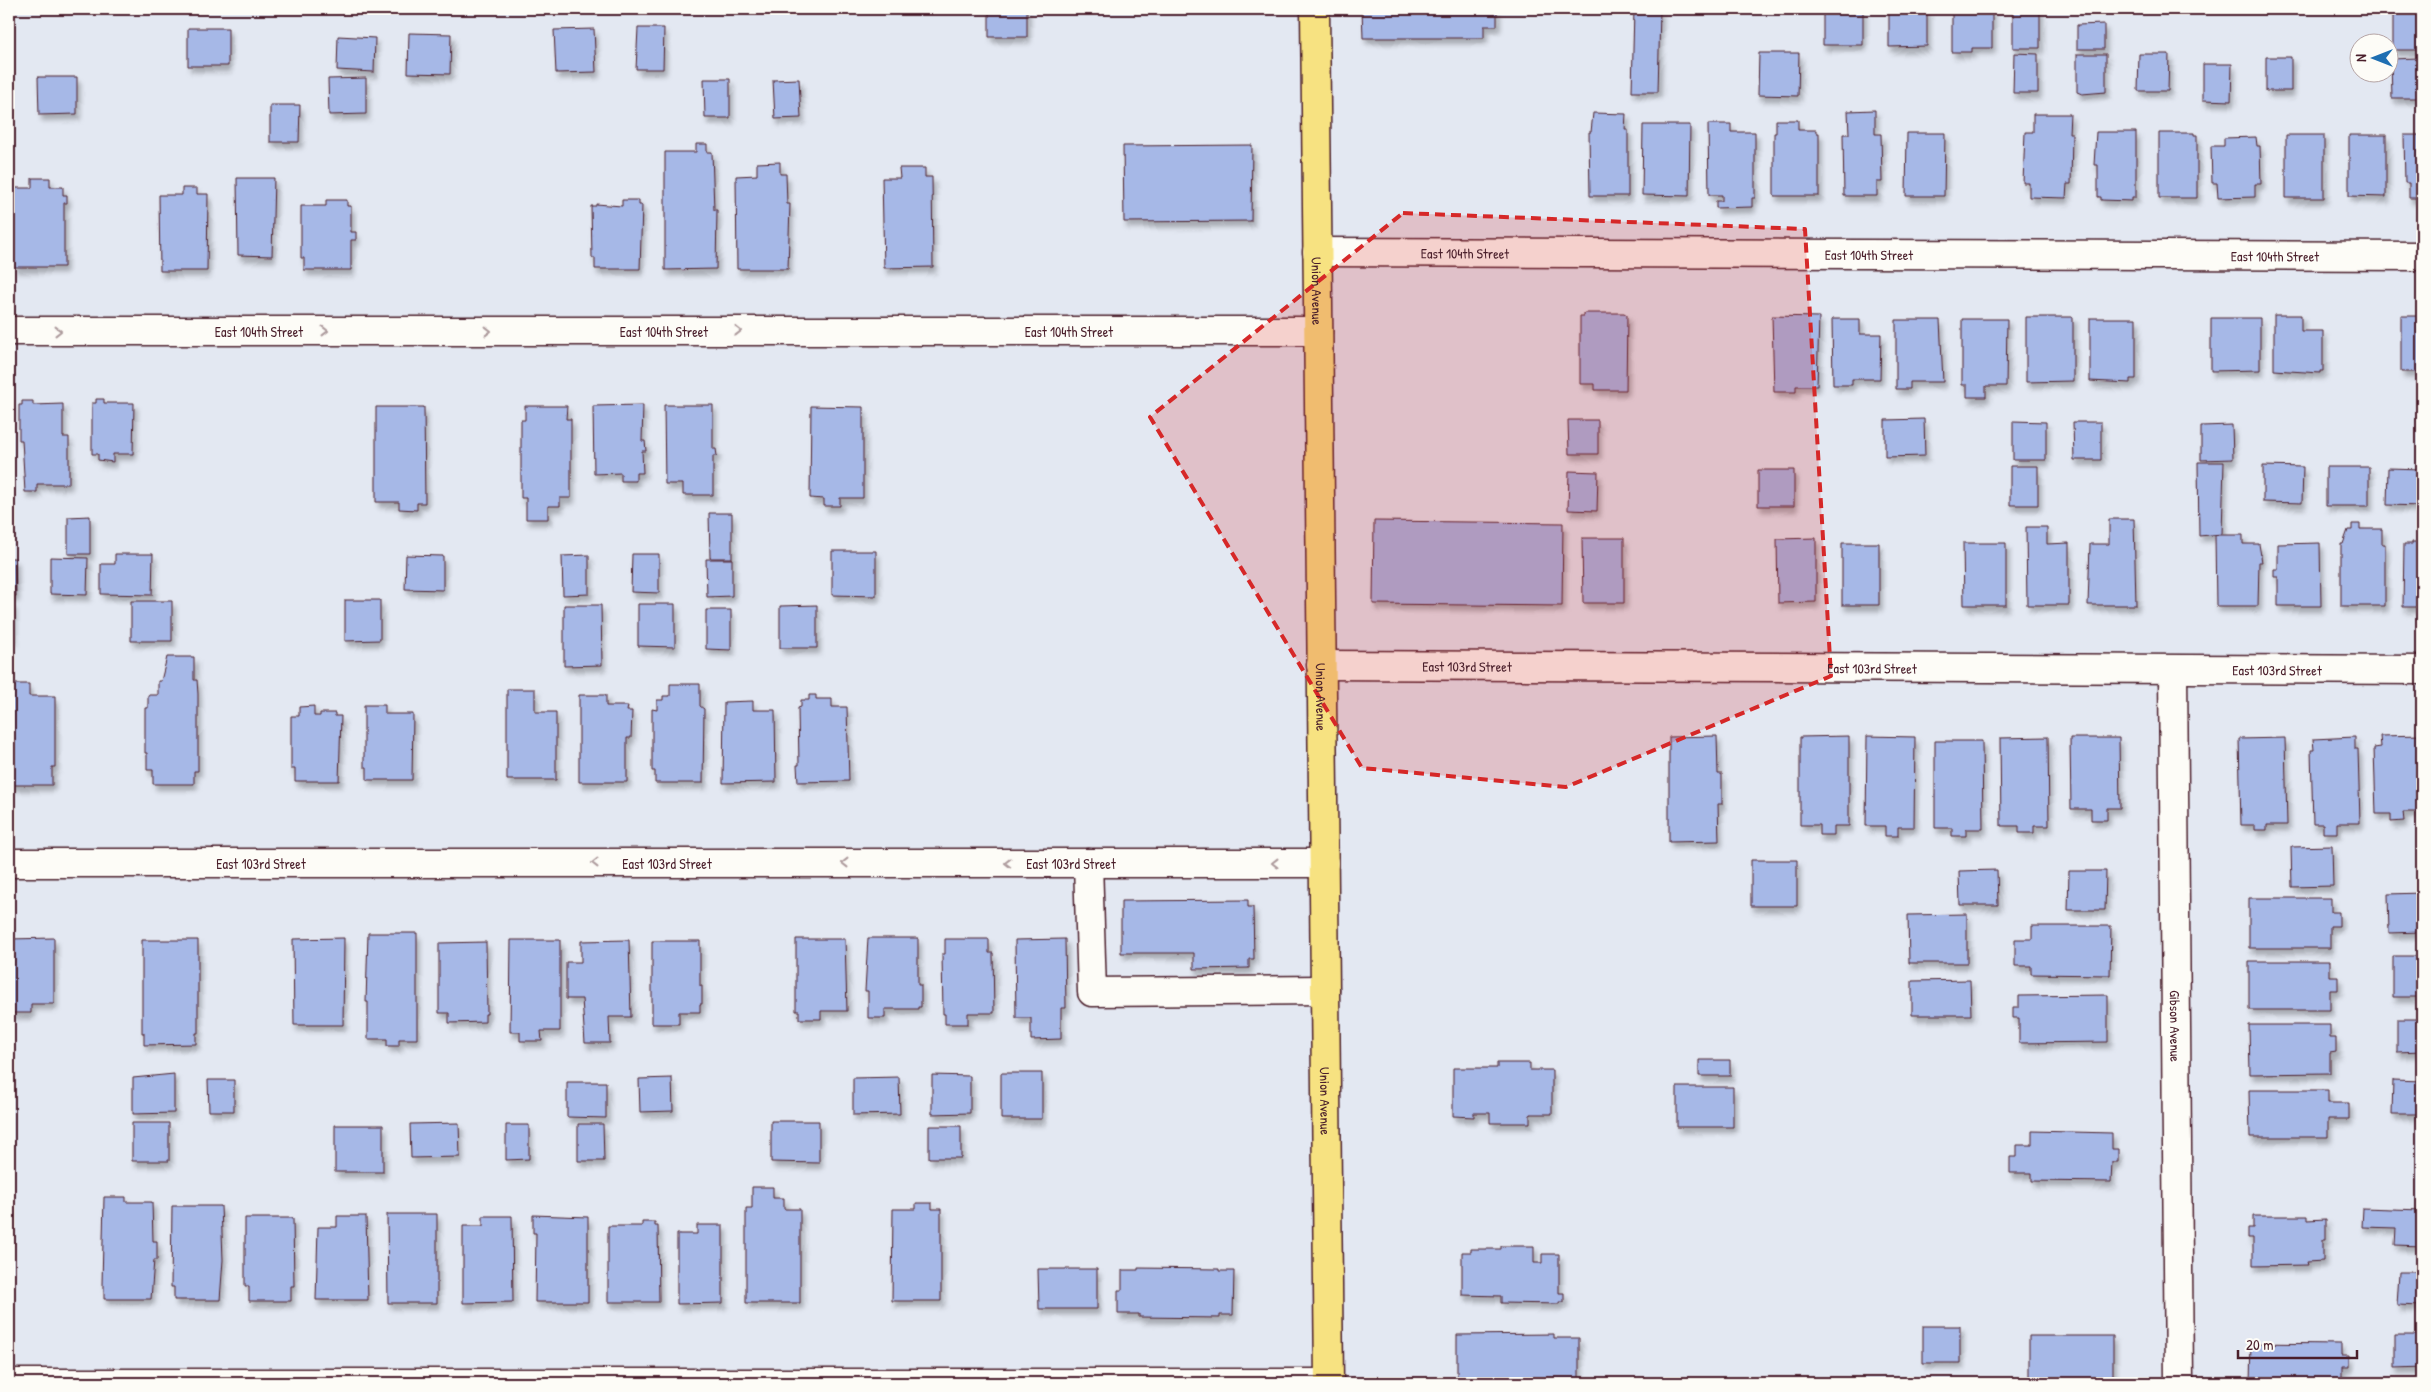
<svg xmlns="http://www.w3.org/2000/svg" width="2431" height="1392" font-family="'Patrick Hand',sans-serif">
<defs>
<filter id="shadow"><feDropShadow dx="3" dy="5.5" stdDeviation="2.5" flood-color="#0004"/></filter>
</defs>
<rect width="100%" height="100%" fill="#e3e8f2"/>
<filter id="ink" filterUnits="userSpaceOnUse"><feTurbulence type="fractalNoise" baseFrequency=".02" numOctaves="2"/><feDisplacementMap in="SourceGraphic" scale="10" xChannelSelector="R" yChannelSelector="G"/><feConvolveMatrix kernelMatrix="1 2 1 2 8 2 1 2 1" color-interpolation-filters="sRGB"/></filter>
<g filter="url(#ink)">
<path fill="#a6b8e7" stroke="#4a1f2b" filter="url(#shadow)" d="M989,9h38v28h-38z
M1362,9h135v17h-13v12h-121z
M1634,9l26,1 -2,82h-26z
M1823,9h40v36h-40z
M1889,9h38v37l-38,1z
M2013,9h27v39h-27z
M2393,9h26v41h-26z
M1952,11h40v37h-20v4h-20z
M2104,24v25h-27v-24z
M188,28h40v38h-40z
M638,28h26l-1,41h-27z
M594,29l2,43 -40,1 -2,-43z
M409,33l42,1 -1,40 -42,-1z
M338,36l37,2 -1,34 -37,-2z
M1759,53h40l-1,43 -40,-1z
M2014,53l24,1v39h-25z
M2077,54h29v38l-24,2 -5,-2z
M2139,54h30l-1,37h-30z
M2266,57h25v34h-25z
M2418,58v40h-26l-1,-39z
M2203,64h29l-1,37 -28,-1z
M38,77h39v37l-38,1z
M366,78v36l-37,1 -1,-36z
M704,79h26v39h-25z
M799,79l2,39 -26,1 -2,-39z
M270,105h30l-1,37h-29z
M1875,110v24h6l1,48h-5v14h-33l-1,-62h6l-1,-23z
M1593,113l33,1 -1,16h3v66h-38l-1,-64h2z
M2033,114h37l-1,19h3l-1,51h-4l-1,14 -37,-1v-14h-6l2,-51h8z
M1776,120h22v10h18v3h3v63h-45v-63h2z
M1708,124h23v8h24v66h-3v9l-36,1v-7h6v-6h-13z
M1643,125h47l-1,71 -47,-1z
M2096,132h40v65h-4v4l-31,-1v-3h-3v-32h-4z
M1907,133h38l-1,63h-38z
M2159,133h35v2h3v63h-38z
M2286,135h38v63h-38z
M2349,135h37v62l-37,-1z
M2404,135h18v63h-13v-15h-4z
M2256,137l1,9h3l1,38h-6v13l-37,1 -1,-15h-5l-1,-37h13v-8z
M696,144h11v8h5l2,58h3l-1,59 -51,1v-118h31z
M1252,145l-1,76 -127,1 -1,-76z
M780,162v12h6l1,30h3l-2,65h-51l-1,-93 21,-1v-12z
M899,168h26v9h7l1,90 -49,1 -2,-90h18z
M32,178h18v9h13v8h4v8h-3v64h-50v-79h18z
M237,178h37l-2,78 -34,-1z
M182,188h15v6h11l-1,77h-47l-1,-76h23z
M326,200h21v6h4v26h5v8h-5v30h-47v-12h-3v-52h25z
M622,200h17v5h3l-2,64h-45v-11h-3l-1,-52h5v-2l26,2z
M1584,313h40l3,2 -1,75h-31v-6h-15v-68h4z
M2274,315h27v16h22v40h-3v2l-46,-3z
M1772,316l47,1 -2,69h-21v6h-22z
M2401,316h21v56h-21z
M2026,317h47v64l-47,1z
M2090,318h46v61h-6v4l-40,-2z
M2211,318h49v52l-49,1z
M1832,319h28v15h21l-1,45h-28v6h-19z
M1962,319h45l-1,67h-20v11h-19v-12h-5z
M1896,320h44l3,62h-33v7h-14z
M96,399h8v4h30l-1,51h-20v8l-15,-2v-6h-6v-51h4z
M22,401h11v4l30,-1v33h6v47h-32v8h-12l-3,-52h-3v-35h3z
M643,405l-1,36h3l1,10h-4l1,22h-7v8h-15v-8l-27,1 -1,-68z
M664,405h49v44h3l1,7h-4v39h-30v-11h-18z
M525,406h42l-1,13h5v79h-11v8h-12v13h-22v-21h-5v-78h4z
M811,406l52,1v91h-23v8h-16v-7l-14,-1z
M376,407h48l1,96h-8v7l-18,-1v-7h-23z
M1924,419l1,37 -40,1v-37z
M1568,420h30v34h-29z
M2013,421l33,1v38h-33z
M2073,422h28v38h-27z
M2232,425l1,34 -32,1v-34z
M2198,462h26l-2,72 -23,2z
M2010,466h28v39h-28z
M2263,466l40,1 -1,36 -39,-1z
M2326,467h43v39h-43z
M2388,468l34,1v37l-35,-1z
M1758,470h36v36h-36z
M1569,471l29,1 -1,39 -29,-1z
M709,513h23v45h-22z
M90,516v38h-22v-37z
M2109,519h25l2,86h-48l2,-61h19z
M1374,521l189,2 -1,83 -189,-2z
M2352,524h8v5h22v15h3v62h-44v-62h2l5,-14h4z
M2026,527h21v17l22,-1v62h-42z
M2215,535h28v9h16l3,18h-3l-1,44h-42z
M1582,538h42v65h-41z
M1816,538v64l-38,1 -1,-64z
M2412,542h10v65h-19l1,-63h8z
M1842,543h37v62h-37z
M1963,543h43v62h-42z
M2320,543l1,63h-43v-29h-4v-8h4v-25z
M832,551h44v45l-44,-1z
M115,554h38l-1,41 -51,-1v-30h14z
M632,554h27v39l-28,-1z
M406,555l37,1v34l-38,-1z
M589,555v39l-26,1 -1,-39z
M50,557l38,1 -1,37 -37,-1z
M9,558h6l1,38h-7z
M706,559h26v37l-25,1z
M345,600h35v40l-35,1z
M131,601h41v40h-41z
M9,604h4v35h-4z
M638,604h37v43l-37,-1z
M564,605h37l1,60 -38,1z
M817,605v43h-37v-42z
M706,610h25v40l-25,-1z
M167,657h27v23h3l1,14v77h-4v13h-41v-14h-6v-17h-2v-45h3v-13h10v-14h3z
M9,684h20v12h26v71h-3v18h-43z
M670,684h30v22l4,3 -1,74h-48v-12h-3v-62l5,1v-10h6v-4h7z
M507,689h28v23h21v68h-49z
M579,695h27v11h22l-1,5h5l-1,27h-4v44h-48z
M809,695h7v4h16v8h15l2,74 -51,1 -1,-17h2l-1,-57 3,-1v-7h8z
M753,701v9h22l1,72 -53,1 1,-81z
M364,705h21v9h28l-1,66h-45v-13h-3z
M314,706v10h6v-3h15v3h6l-2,65h-44v-12h-4v-53h8v-9z
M2422,735v77h-19l1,9 -13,1v-8h-15l-2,-66 7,-1 -1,-11z
M1717,736l1,38h4v30h-4l1,37 -50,1v-105z
M1849,736v90h-15v9h-15v-10h-19v-88z
M1867,736l48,1 -1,90h-16v9h-13v-10h-19z
M2048,737l1,89h-15v7h-15v-7h-18l-1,-88z
M2355,737v12h3l2,74h-23v10h-14v-9h-10l-2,-74h3l-1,-11z
M2070,738h49l1,70h-13v12h-16v-11h-20z
M2285,738l2,87h-20v5h-12v-5h-14l-2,-86z
M1935,741h47l1,88h-17v7h-14v-8h-17z
M2332,846l1,40 -41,1 -1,-40z
M1751,860h46v46h-46z
M1997,870l1,35h-38l-1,-34z
M2069,871h37l-1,39h-37z
M2422,893v39l-33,1 -1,-39z
M2249,898h82v14h8v14h-9v22h-81z
M1248,900v7h5l1,52h-5v9l-55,1v-16h-73v-52z
M1967,914v49h-58l-1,-48z
M2032,926h79l-1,49 -79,-1v-8h-16v-27h17z
M368,933h49v106h-18v7h-12v-7h-19v-37h-2z
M54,938v66h-23v9h-20v-8h-2v-66z
M344,938l-1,87h-49l-1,-86z
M868,938h50v47h3v22h-3v2h-33v9h-17v-27h-3z
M796,939h49l2,72h-26v8h-22v-8h-3z
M945,939h44v14h4l1,60h-26v11h-23v-10h-2l-1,-60h3z
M1065,939l1,69h-5v31l-30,1v-22h-15l-1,-78z
M142,940h56v93h-2v11l-52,1v-12h-2z
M511,940h49v91h-19l1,10h-22v-9h-10z
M629,940l2,77h-22l1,26h-25l-3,-44h-16v-37h15v-21z
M652,941h48v45h2v18h-2v8h-21v12h-27z
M486,942l1,72h-2v8l-36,1v-10h-10v-70z
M2393,956h29v41h-29z
M2249,961h81v15h8v14h-8v20h-81z
M1970,980l1,35h-59v-34z
M2108,995v47l-89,1v-25h-6v-11h6v-11z
M2397,1019h25v32l-25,1z
M2249,1025h81v13h6v14l-6,1v20l-80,1z
M1699,1060h31v16h-31z
M1497,1063h33v7h22v44h-22v9h-40v-10h-16v4l-21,-1v-48h44z
M1001,1073h41v46h-41z
M174,1074v39l-41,1v-36z
M932,1075l38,1v37l-38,1z
M899,1077l1,37 -47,1v-37z
M672,1078l1,33 -33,1 -1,-33z
M208,1080h26v31h-25z
M2393,1080l29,1v33h-30z
M567,1082h39v36l-39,-1z
M1677,1087h56v40h-56z
M2249,1090h79v13h21v16h-21v18h-78z
M771,1121h48v42l-48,-1z
M132,1123h37v38h-37z
M459,1123l1,34 -49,1 -1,-34z
M578,1124h25l1,37h-26z
M335,1125h48v47h-48z
M506,1125h23v34l-23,1z
M929,1126h32v32h-32z
M2032,1131l80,2v16h6v13h-6l-1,20 -79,-1v-8h-22v-16h7v-12h15z
M752,1187h21v11h11v11h16v94h-54v-95h6z
M104,1197h22v5h26l1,39h4v19h-3l-3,39h-47v-14h-2z
M916,1203h16v6h9v92h-49l1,-92h23z
M172,1206h49l2,54 -3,40h-46v-13h-3z
M2363,1208l59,2v36l-27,-1 1,-17 -34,-1z
M387,1214h50v89h-49z
M533,1215l55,2v85h-53l1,-69h-3z
M337,1216h29l2,84h-52l2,-73h19z
M483,1216h29l1,86 -50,1v-77h20z
M2253,1216h54v4l19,-1v21h-3v21l-16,1 1,3 -55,1v-28h-5v-10h5z
M245,1218h48l1,68h-3v15h-42v-15h-4z
M642,1222h13v4h3l1,76h-51v-76h34z
M697,1225h26v78l-46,1v-70h20z
M1501,1246h33v17h8v-9h17v39h5v9h-5v2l-58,-1v-7l-39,-1v-43h9v-3h30z
M1138,1268l81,1v2h15l-1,44h-13v3l-81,-1v-3h-21v-24h4v-20h16z
M1038,1269h59v40h-58z
M2399,1272h23v34l-25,-1z
M1923,1326h37v37h-37z
M1554,1334v4h25v44l-122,1v-48z
M2395,1335h27v32l-27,1z
M2029,1336h84v47h-84z
M2251,1343l90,1v12h8v11h-7v16h-92z"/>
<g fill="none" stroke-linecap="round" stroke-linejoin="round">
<defs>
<g id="minor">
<path id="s1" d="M1317,252l1105,4"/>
<path id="s2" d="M9,331h1309"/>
<path id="s3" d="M1321,665l1101,5"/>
<path id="s4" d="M2173,670l6,713"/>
<path id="s5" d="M9,863h1315"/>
<path d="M1088,863l4,129 233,-2"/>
<path d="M9,1383h1320"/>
</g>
<g id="major">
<path id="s6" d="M1315,9l14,1374"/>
</g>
</defs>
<use href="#minor" stroke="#4a1f2b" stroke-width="31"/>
<use href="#major" stroke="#4a1f2b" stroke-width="31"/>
<use href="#minor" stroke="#fdfcf7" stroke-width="28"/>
<use href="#major" stroke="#f7e281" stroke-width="28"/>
</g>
<defs><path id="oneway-chevron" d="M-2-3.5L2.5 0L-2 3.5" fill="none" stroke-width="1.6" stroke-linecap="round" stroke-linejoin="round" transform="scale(1.25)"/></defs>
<g stroke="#ac999b">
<use href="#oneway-chevron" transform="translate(58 331)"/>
<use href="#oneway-chevron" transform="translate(325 331)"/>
<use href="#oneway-chevron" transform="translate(488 331)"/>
<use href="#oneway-chevron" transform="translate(738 331)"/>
<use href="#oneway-chevron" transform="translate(595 863) rotate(180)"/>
<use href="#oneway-chevron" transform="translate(845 863) rotate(180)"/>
<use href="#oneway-chevron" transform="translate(1008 863) rotate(180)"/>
<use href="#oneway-chevron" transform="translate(1275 863) rotate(180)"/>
</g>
</g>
<path fill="#d62828" fill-opacity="0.2" stroke="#d62828" stroke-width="4" stroke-dasharray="10 6" stroke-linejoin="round" d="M1403,213l402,16 26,447 -265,111 -204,-19 -212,-351z"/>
<g text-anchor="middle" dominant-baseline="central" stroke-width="5" stroke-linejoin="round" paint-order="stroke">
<g font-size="14" fill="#4a1f2b" stroke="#fdfcf7">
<text stroke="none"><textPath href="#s1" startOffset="148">East 104th Street</textPath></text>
<text stroke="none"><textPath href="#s1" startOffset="552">East 104th Street</textPath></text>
<text stroke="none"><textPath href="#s1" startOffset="958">East 104th Street</textPath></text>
<text stroke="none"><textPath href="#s6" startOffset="282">Union Avenue</textPath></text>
<text stroke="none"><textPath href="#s2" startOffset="250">East 104th Street</textPath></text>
<text stroke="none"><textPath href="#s2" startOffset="655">East 104th Street</textPath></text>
<text stroke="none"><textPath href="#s2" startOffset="1060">East 104th Street</textPath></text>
<text stroke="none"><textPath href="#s3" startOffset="146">East 103rd Street</textPath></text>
<text stroke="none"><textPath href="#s3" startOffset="551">East 103rd Street</textPath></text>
<text stroke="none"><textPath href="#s3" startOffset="956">East 103rd Street</textPath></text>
<text stroke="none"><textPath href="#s6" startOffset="688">Union Avenue</textPath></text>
<text stroke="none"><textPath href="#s5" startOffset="252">East 103rd Street</textPath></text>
<text stroke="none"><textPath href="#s5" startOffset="658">East 103rd Street</textPath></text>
<text stroke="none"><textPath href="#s5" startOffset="1062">East 103rd Street</textPath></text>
<text stroke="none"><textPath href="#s4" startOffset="356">Gibson Avenue</textPath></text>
<text stroke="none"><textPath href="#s6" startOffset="1092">Union Avenue</textPath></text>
</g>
</g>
<rect width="2431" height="1392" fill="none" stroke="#fdfcf7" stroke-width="30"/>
<rect x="15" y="15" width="2401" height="1362" fill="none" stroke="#4a1f2b" stroke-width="2" filter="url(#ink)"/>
<g transform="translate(2374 58) rotate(270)"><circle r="24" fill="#fdfcf7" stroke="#b5a4a5"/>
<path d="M0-4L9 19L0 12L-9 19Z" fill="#1f6fb2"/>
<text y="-8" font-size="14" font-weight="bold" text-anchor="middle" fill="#4a1f2b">N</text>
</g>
<path d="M2238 1350v8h119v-8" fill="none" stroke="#4a1f2b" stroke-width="2.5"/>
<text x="2246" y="1350" font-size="15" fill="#4a1f2b" stroke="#fdfcf7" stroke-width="4" paint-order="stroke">20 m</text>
</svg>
